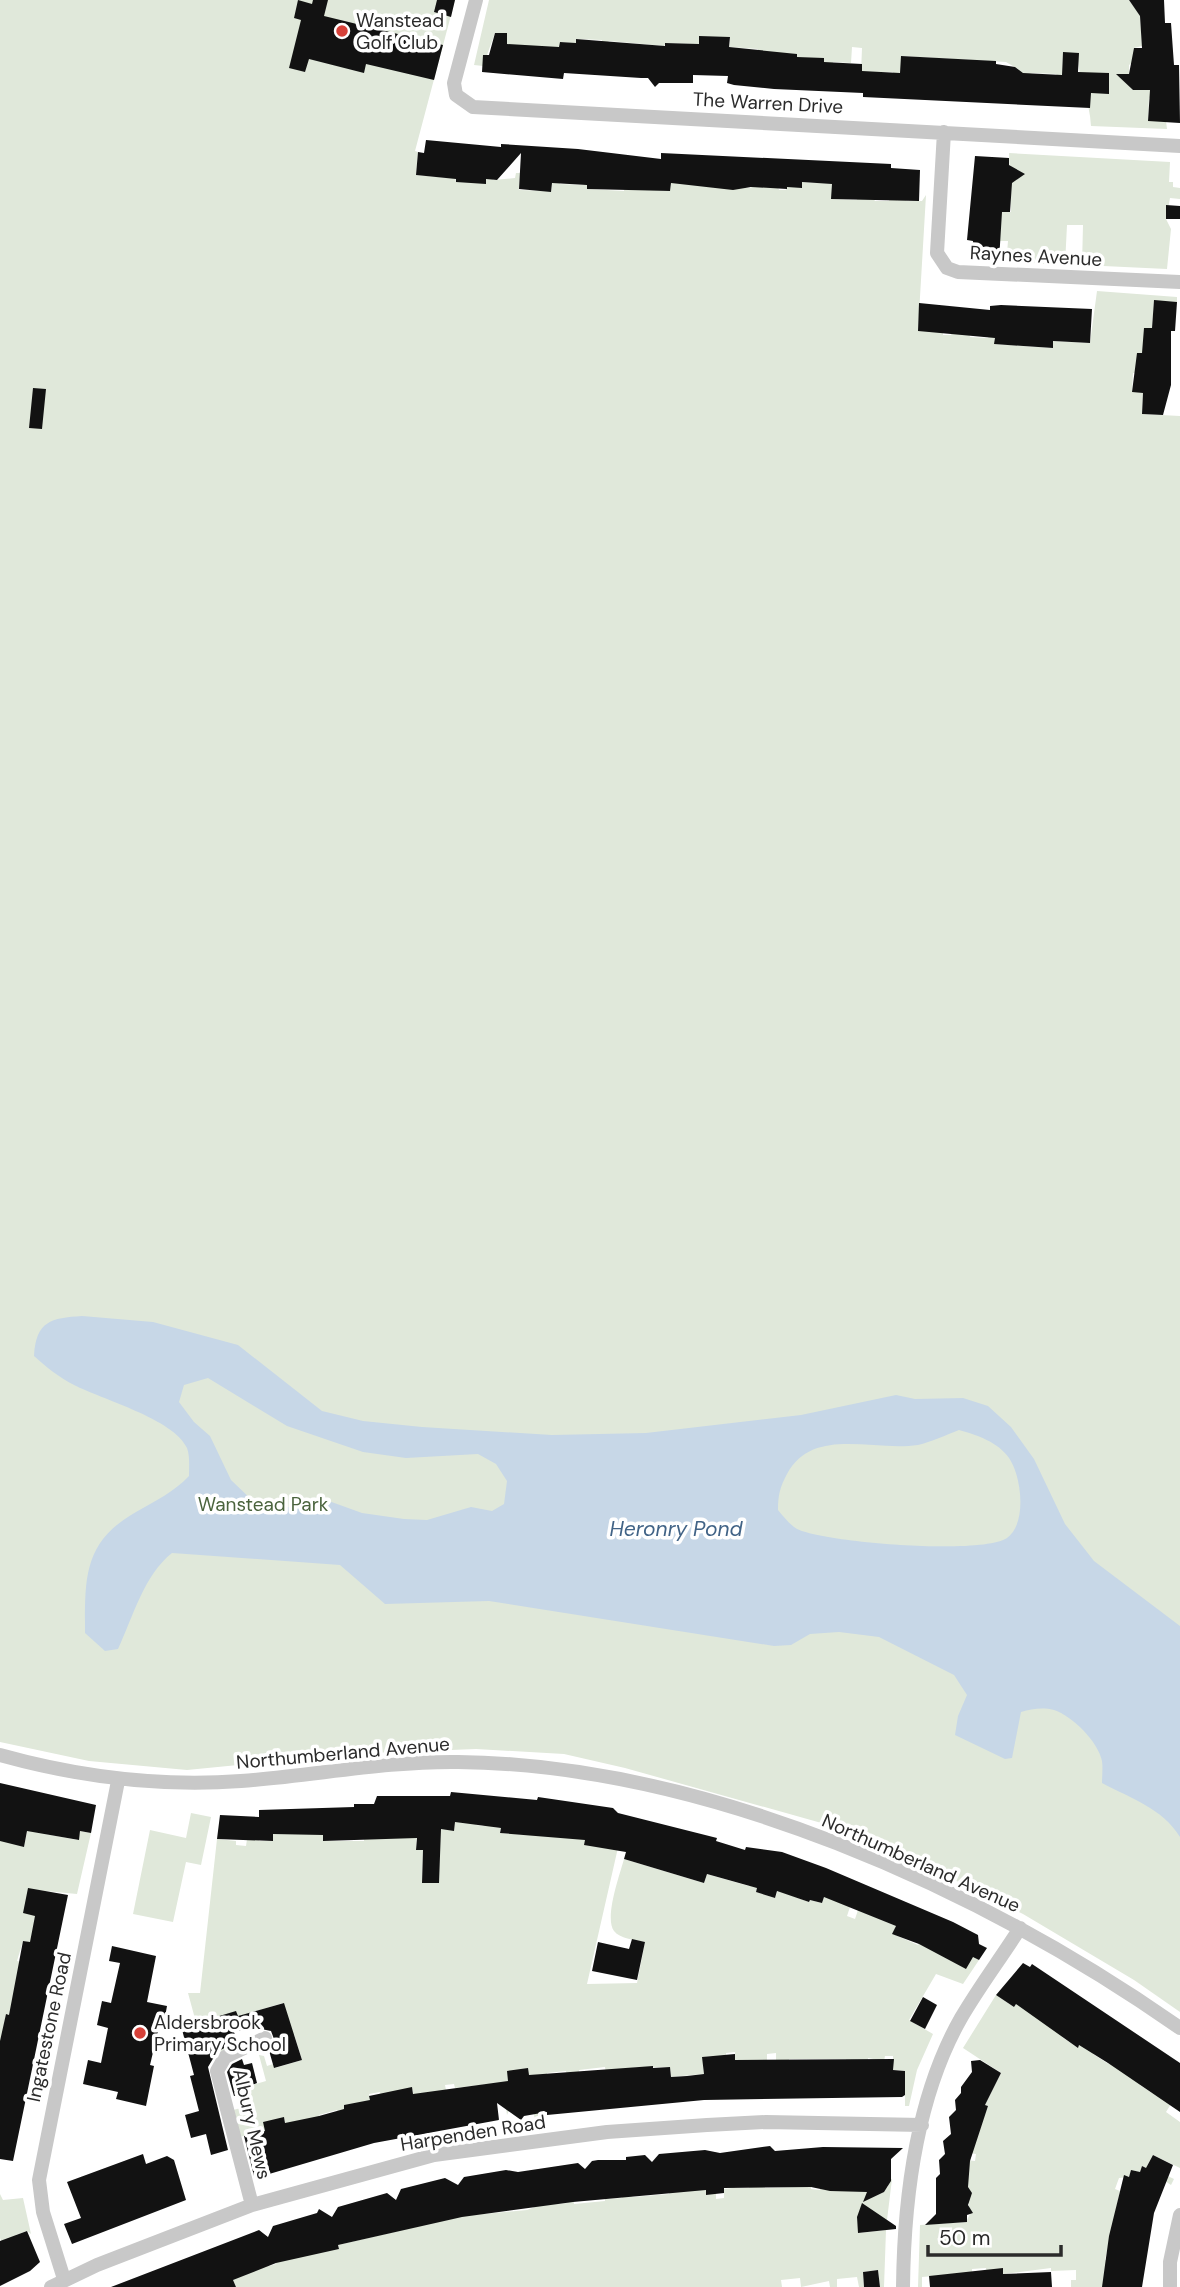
<svg xmlns="http://www.w3.org/2000/svg" width="1180" height="2287" font-family="'DM Sans',sans-serif">
<rect width="100%" height="100%" fill="#fff"/>
<path fill="#e0e8da" d="M0,0h455l-40,151 3,1 -2,23 34,3 2,-18 4,22 31,-19 6,17 22,-2 1,-5h4l-1,17 32,1 2,-20 7,3v10l24,1 4,-12v16l36,2 1,-15 2,12 43,3 2,-25c40,26 36,20 79,22l1,-17 1,16h25l1,3h7l2,-16 13,14 1,-6 17,1 1,-5 12,-1v22l25,1 1,-20 17,21h14l1,-13 17,13h15l4,-6 -8,136h18l7,-5v9h8l1,-4 17,1 1,5 18,1 7,-14v20l57,4 1,-7 37,2 7,-52 80,6v5l-23,-1 -2,27h-8v45h-11l-1,18 11,2 -1,21 38,2v1596l-46,-32 -111,-66 -119,-59 -79,-31 -200,-56 -61,-14 -88,-5 -128,5 -161,16 -98,-9 -89,-19z
M489,0h640l11,15 2,31 -8,2v13l-5,4 1,22 3,3 39,-1 -23,9 -1,23h18l1,8 -76,-3c-1,-26 -14,-47 -13,-73h-15l-1,28 -6,-7 -24,-1 -14,5v-9l-12,-7 -104,-6 -3,37h-6v-21l-32,1 1,-25 -10,-1 -1,16 -18,-1 -1,9 -34,-3 -2,-14 -32,-2 -6,4v-7l-29,-2 1,-9 -31,9 -5,-3 -28,-1 -2,3 -55,-5 -7,8v-9l-25,-1 -2,24 -5,-20 -9,-1 -2,6 -53,19 1,-33 -12,-1 -12,33 -9,-1z
M1009,153l161,9 -1,20h4v5l7,1v11l-10,-1 -4,21 5,10 -4,40 -85,-4 1,-40h-16l-2,40 -66,-4 1,-8h7l1,-12h-8v-29h11z
M0,1804l24,43 6,-30 15,17 33,6 2,-9 11,2 -14,61 -42,-4 24,30 -27,23 -9,-2 -6,20 11,2 -16,53 -6,-1 -6,31z
M478,1808l-2,17 7,1 10,-7 -1,8 9,1 -1,5 26,2 96,-5 -35,154 50,-1 8,-41c-9,-2 -25,-3 -31,-11 -10,-13 6,-57 10,-72l80,24 3,-9 42,12 7,-20 8,2 -8,24 19,6 3,-8 31,12 1,-2 12,3 10,-29 18,33 -3,9 8,3 3,-9 38,16 -3,8 25,11 10,-18 51,33 -16,24 -27,-10 -27,46 24,14 -16,36 -8,36h-4v-35l-12,-1v-14h-8l-1,5 -16,-3v12l-21,-1 -1,-10h-57v34l-13,-22v-18l-9,1v6l-25,12 -1,-12h-6v-8l-9,1 1,20 -9,-17 -15,1 1,17 -33,3 -1,-10c-26,2 -41,-6 -63,15l-2,-15 -26,3 1,18 -11,2 -3,-19 -19,2 -3,51 -9,1 -1,-12 -23,-8 -4,10 -3,-22 -6,-10 -43,5 -1,-4 -9,1 1,5 -30,16 -4,-18 -27,28 -5,-24 -11,2 2,9 -27,2 4,20 -11,-15 -18,5 3,16 -33,10 -5,-24 -14,31 -4,1 -5,-17 -22,5 -6,-27 8,-2 -3,-13 12,-3 -1,-6 17,-5 -7,-26 5,1 3,10 6,-2 2,4 27,-8 -8,-26 -10,3 -1,-34 -27,8 2,8h-49l26,22v4l-18,13 -3,-12 -11,2 -15,-55h12l17,-154 19,2v4l10,1 4,-27 9,22h14v-7h50v7h41v-32l53,23 -1,17 7,1 -1,32 16,1 2,-33 -4,-27 18,7 1,-13z
M191,1813l20,4 -10,48 -15,-3 -13,60 -40,-8 17,-84 36,8z
M996,1995l18,12 7,-11 42,38 -1,3 15,10 9,-12 21,-2 -14,21 14,9 40,11 -7,11 12,8 6,-9 13,20 -5,8 14,10v46l-27,-13 -6,11 27,13 -3,6 -29,-19 -2,6 -9,-1 -2,6 -10,1 -4,11 5,2 -15,69 9,2 -8,25h-35v-7h5v-10l-25,1v-3l-48,6v-6l-16,15 -1,-15 -14,1v4l-50,4v10h-4l2,-62 46,-3 4,-8 -2,-16 4,-5 -4,-3 -3,-30 10,1 1,-7 -6,-1 18,-47 -3,-1 16,-32 -38,-25z
M732,2152l3,36h14v-6l16,-1v7l30,-1 16,-4v6l9,1v-8l10,3v6l58,-4v-7l4,-1 -5,41 -30,-3 2,16 27,-3 -2,57h-4l-2,-17 -15,2 1,15h-5l-2,-10 -20,2v8h-7l-1,-6 -28,6 -1,-9 -19,2 1,7h-546l-4,-8 34,-22 3,9 7,-2 -2,-6 65,-9 -1,-4 124,-29 65,-6 30,-12 1,6 9,-1 5,-13 2,14 31,-3 -3,-38 5,36 15,-1v-7l11,6 36,-3 -1,-17 25,-2 23,19v5l8,-1v-9l8,-1z
M0,2194l3,6 20,-2 8,36 -4,-3 -11,4 5,11 -15,6 -6,-14z"/>
<path fill="#c7d7e7" fill-rule="evenodd" d="M82,1316l71,6 85,23 84,66 41,10 59,6 130,8 94,-2 155,-18 95,-20 19,4 48,-1 25,8 23,21 23,32 31,65 29,37 86,65v211c-18,-29 -48,-38 -78,-54 0,-7 1,-15 0,-22 -4,-20 -30,-45 -48,-51 -12,-3 -22,-1 -33,2l-9,46 -7,1 -50,-24 3,-19 9,-21 -13,-20 -75,-38 -40,-5 -29,2 -19,11 -17,1 -285,-45 -104,3 -45,-39 -168,-12c-28,22 -39,64 -54,96l-13,2 -20,-18c0,-55 -2,-91 51,-121 19,-11 38,-20 53,-36 0,-9 1,-20 -2,-28 -13,-29 -86,-49 -113,-63 -15,-8 -28,-18 -40,-29 2,-35 17,-38 48,-40zM208,1378l79,48 76,26 43,6 72,-4 18,10 11,17 -3,23 -12,7 -21,-4 -44,13 -23,-1 -42,-6 -36,-13 -42,8 -29,-5 -24,-23 -21,-44 -16,-14 -15,-20 5,-17zM959,1430c18,5 39,12 50,28 13,19 18,66 -2,80 -24,17 -181,5 -210,-9 -7,-4 -14,-13 -19,-19 0,-15 2,-23 9,-36 26,-48 86,-22 131,-29 13,-3 28,-10 41,-15z"/>
<path fill="#121212" d="M298,0l14,4 1,-4h15l-4,16 119,29 -9,35 -68,-16 -2,9 -55,-14 -4,13 -16,-4 12,-48 -7,-2z
M437,0h18l-4,17 -17,-5z
M1129,0h35l1,23h6l3,42h5l1,58 -32,-2 2,-31h-17l-17,-16h13l5,-26h8l-2,-32z
M495,33h12v11l52,3 1,-5 16,1v-4l89,7v-3l34,1v-8l31,1 -1,10 68,7v3l27,1v4l38,2v7l38,2 1,-17 95,5v3l19,3 8,6 39,2 1,-23 16,1 -1,19 31,1v21l-18,-1 -1,15 -227,-11v-4l-89,-4 -40,-4 -7,-2 1,-7 -35,-1v8h-34l-4,4 -7,-9h-7l-77,-5 -1,6 -81,-7 1,-17h6z
M426,140l75,7v-3l77,5 83,10v-6l230,11v4l29,2 -1,31 -88,-2 1,-15 -30,-2v6l-15,-1v2l-36,-2 -18,3 -62,-7 -1,8 -83,-2v-4l-35,-2 -1,9 -32,-3 2,-36 -24,27 -11,-1v5l-30,-2v-3l-40,-4 2,-23 6,1z
M975,156l34,2v7l16,9 -13,9 -2,29h-8l-3,49 -27,-2 1,-18 -6,-1z
M1166,205l14,1v13h-14z
M1154,300l23,2 -2,29h-4v54l-8,30 -21,-1 1,-21 -11,-1 5,-39h5l2,-25h8z
M919,303l71,7v-4l11,-1 91,4 -2,34 -37,-2v7l-59,-4 1,-6 -77,-7z
M33,388l13,1 -4,40 -13,-1z
M0,1783l96,22 -5,28 -11,-2 -1,9 -52,-9 -3,16 -24,-6z
M451,1792l86,8 1,-3 75,11 5,5 99,25 -1,3 29,9 1,-3 36,5 44,16 127,54 25,13 1,9 8,4 -8,12 -6,-3 -7,12 -47,-25 -27,-10 4,-8 -72,-29 -2,6 -12,-3 -1,2 -32,-11 -2,7 -19,-6 1,-4 -50,-14 -3,9 -80,-24 2,-7 -42,-7 1,-5 -85,-7 1,-5 -46,-6 -1,9 -13,-2 -2,54h-17l1,-33h-7l1,-12 -94,3v-6l-50,-1v7l-56,-2 3,-24 39,2v-7l95,-3v-3h20l3,-8h73z
M28,1888l40,7 -55,266 -13,-2v-118l6,-27 3,1 14,-74 7,1 5,-26 -12,-3z
M632,1939l13,3 -8,38 -45,-9 6,-29 31,7z
M112,1946l44,10 -9,46 20,4 -4,22 -4,-1 -9,38 4,1 -8,40 -30,-7 2,-7 -35,-8 5,-24 13,3 7,-35 -11,-3 5,-24 9,2 9,-40 -11,-2z
M1023,1963l7,4 2,-3 148,99v49l-72,-49 -29,-18 -1,3 -62,-44 -2,3 -18,-12z
M923,1997l14,8 -12,24 -15,-8z
M284,2003l18,57 -28,8 -6,-21 6,-8 -3,-8 -10,-2 -1,-4 -26,7 3,9 -20,11 -9,15 20,83 -17,5 -5,-21 -15,4 -6,-23 14,-4 -9,-35 4,-1 -14,-53 15,-4 1,5 40,-12 2,5z
M735,2054v6l159,-1 -1,11 12,1v24l-3,2 -198,3 -157,15v-3l-23,4 -3,4 -24,-17 2,17 -125,23 -115,34 -5,-1 -10,-40 21,-5 -2,-9 21,-5 1,6 34,-7 25,-7v-4l26,-5 -1,-4 43,-9 1,7 95,-13 -1,-10 21,-3 1,7 124,-9v2l17,-1 1,10 16,-1 17,-2 -2,-17z
M242,2059l2,6 8,-2 5,20 -8,3 1,6 -16,4 -7,-24 5,-8z
M980,2060l21,13 -16,32 3,1 -18,55 -2,26 4,6 -4,12 5,8 -6,2v7l-42,3 11,-11v-36l4,-4 -1,-14 6,-6 -2,-13 8,-7 -2,-17 7,-7 -1,-10 6,-7v-6l11,-15 -1,-11z
M770,2146l5,5 48,-4 80,1 -12,11v22l-7,11 -21,10 4,-10 -37,-1 -19,-4 -87,1v5l-18,2v-5l-133,12 -111,15 -124,28 1,4 -63,14 -43,17 3,7h-125l148,-57 9,7 5,-11 44,-13 2,-4 13,8 6,-10 49,-14 9,7 5,-11 44,-11 13,7 6,-8 42,-7 12,2 60,-9 7,6 7,-8 6,-1h28v-3l19,-2 7,7 7,-8 46,-4 15,3z
M143,2154l3,10 21,-8 7,4 12,40 -114,44 -8,-20 17,-6 -14,-36z
M1153,2155l20,10 -19,48 -12,74h-40l7,-51 15,-61 5,2 2,-7 9,2 2,-6 4,2z
M862,2203l34,23v3l-38,4 -1,-16z
M27,2231l13,31 -10,9 -30,15v-45z
M1003,2268v6l48,-2 1,15h-122l-1,-11z
M878,2270l2,17h-16l-1,-15z"/>
<g fill="none" stroke-linecap="round" stroke-linejoin="round">
<path stroke="#c8c8c8" stroke-width="14" d="M476,0l-22,83 2,12 17,12 707,39
M944,132l-7,121 10,15 11,4 222,10
M0,1755c79,22 158,32 241,26 72,-5 144,-20 217,-19 250,3 520,125 722,266
M252,2205l-35,-134 8,-14 40,-19
M64,2279l-21,-67 -4,-32 79,-399
M51,2287l46,-22 155,-60 182,-50 173,-23 100,-7 59,-3 156,3
M903,2287c1,-90 13,-190 58,-269 18,-31 40,-60 59,-90
M1170,2287v-25l10,-47"/>
</g>
<g fill="#d64139" stroke="#fff" stroke-width="2.5">
<circle cx="342" cy="31" r="7"/>
<circle cx="140" cy="2033" r="7"/>
</g>
<g text-anchor="middle" dominant-baseline="central" stroke-width="7" stroke-linejoin="round" paint-order="stroke">
<g font-size="19" fill="#2b2b2b" stroke="#fff" text-anchor="start">
<text x="356" y="20">Wanstead<tspan x="356" dy="22">Golf Club</tspan></text>
<text x="154" y="2022">Aldersbrook<tspan x="154" dy="22">Primary School</tspan></text>
</g>
<g font-size="19" fill="#2b2b2b" stroke="#fff">
<text transform="translate(768 103) rotate(3)">The Warren Drive</text>
<text transform="translate(1036 256) rotate(3)">Raynes Avenue</text>
<text transform="translate(343 1753) rotate(-5)">Northumberland Avenue</text>
<text transform="translate(921 1863) rotate(24)">Northumberland Avenue</text>
<text transform="translate(49 2027) rotate(-78)">Ingatestone Road</text>
<text transform="translate(252 2124) rotate(77)">Albury Mews</text>
<text transform="translate(473 2133) rotate(-9)">Harpenden Road</text>
</g>
<g font-size="19" fill="#4a633d" stroke="#fff">
<text x="263" y="1504">Wanstead Park</text>
</g>
<g font-size="21" font-style="italic" fill="#416386" stroke="#fff">
<text x="676" y="1529">Heronry Pond</text>
</g>
</g>
<path d="M928 2245v10h133v-10" fill="none" stroke="#2b2b2b" stroke-width="3.5"/>
<text x="939" y="2245" font-size="21" fill="#2b2b2b" stroke="#ffffff" stroke-width="5" paint-order="stroke">50 m</text>
</svg>
